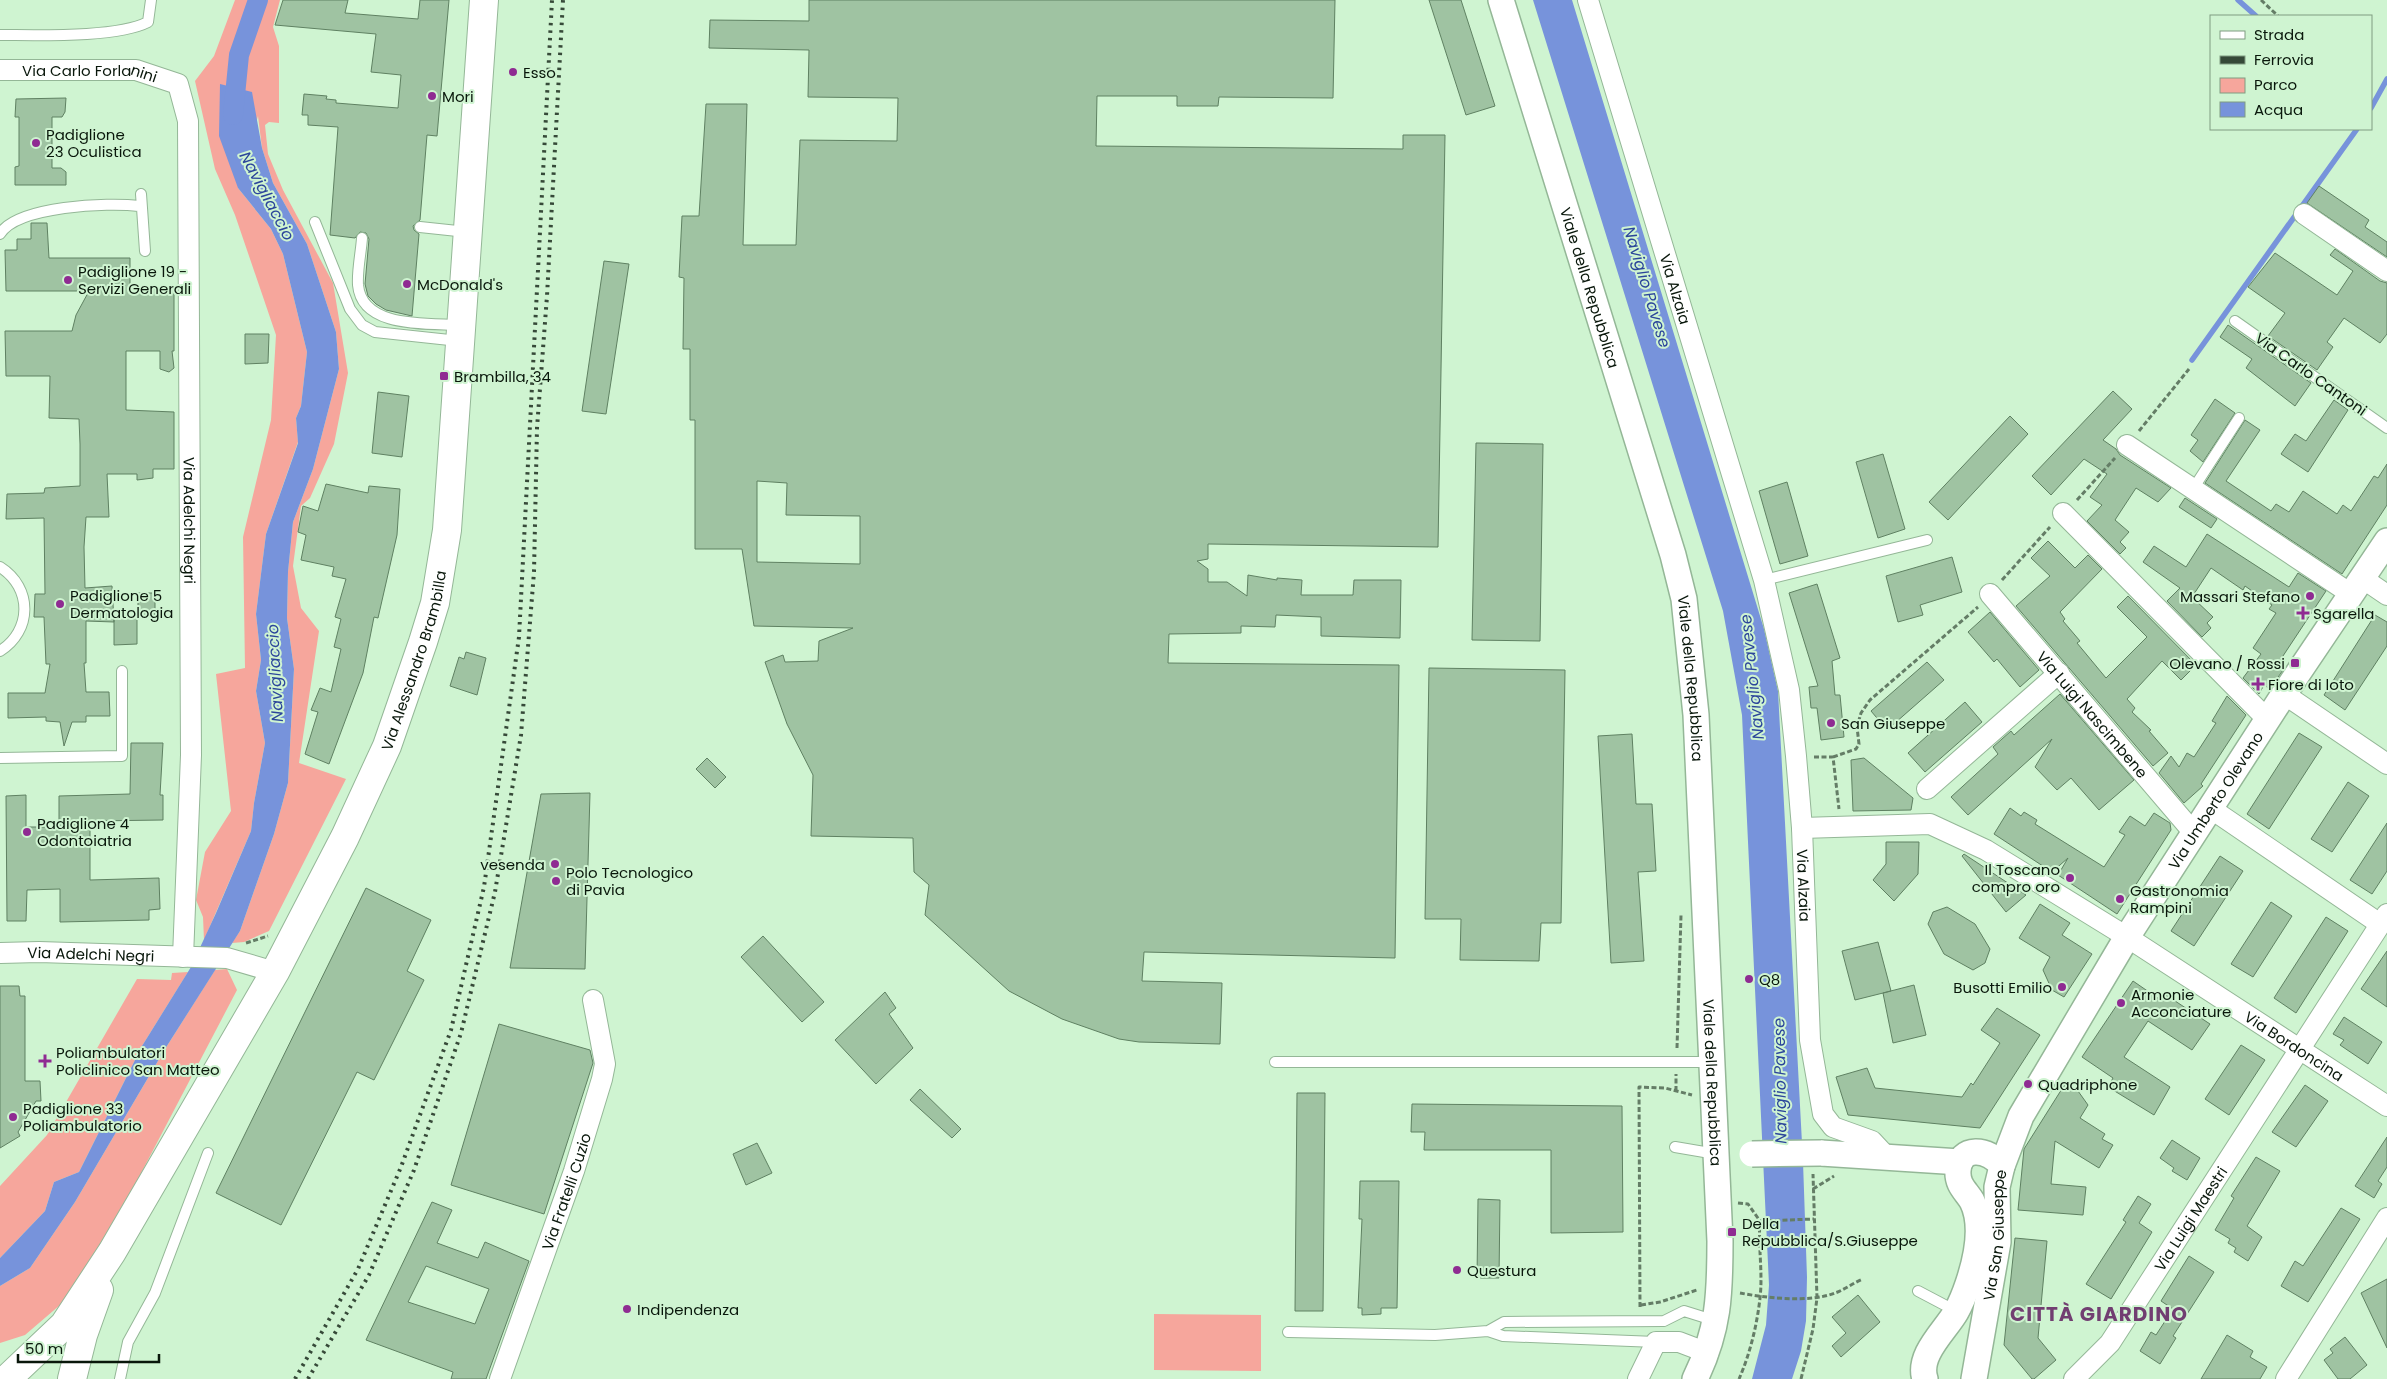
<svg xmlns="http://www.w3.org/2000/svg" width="2387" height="1379" font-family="Poppins,sans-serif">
<rect width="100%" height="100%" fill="#cff4d1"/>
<path fill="#f6a69c" d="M235,0h45l-7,27 6,19v77l-10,-1 -4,3 3,29 15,36 50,93 15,90 -14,71 -24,54 -9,8 -8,60 8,42 18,23 -20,132 47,16 -77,152 -25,11 -12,1 8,-12 34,-97 14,-51 6,-114 -7,-51 1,-46 5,-50 20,-53 26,-100 -3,-37 -29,-88 -34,-61 -11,-35 -4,-32 -20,72 33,41 12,25 24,98 -6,54 -5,12 2,24 -32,92 -10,80 5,46 -5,31 9,52 -11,60 -3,28 -47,109 -1,-23 -7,-17 9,-48 26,-41 -15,-137 29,-6 -2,-131 28,-117 5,-85 -41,-120 -20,-46 -20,-88 19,-25z
M227,969l10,21 -131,250 -46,65 -35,30 -25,8v-57l30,-18 45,-66 90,-153 50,-79z
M188,972l-46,74 -63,126 -25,10 -9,29 -45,47v-72l47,-51 90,-156 34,1 1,-7z
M1154,1314l107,1v56l-107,-1z"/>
<path fill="#7793db" d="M1533,0h39l192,629 14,62 25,471 4,115 -1,44 -5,30 -9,28h-40l14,-54 3,-40 -27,-570 -19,-104z
M220,84l32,8 10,56 11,35 34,61 29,88 3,37 -26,100 -20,53 -5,50 -1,46 7,51 -6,114 -14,51 -34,97 -75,118 -90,153 -45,66 -30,18v-28l45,-47 9,-29 25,-10 63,-126 49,-79 25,-54 35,-82 3,-28 11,-60 -9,-52 5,-31 -5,-46 10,-80 32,-91 -2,-25 5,-12 6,-54 -24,-98 -12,-25 -33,-41 -19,-52z"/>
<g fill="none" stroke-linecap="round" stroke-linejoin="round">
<path stroke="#7793db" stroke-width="5.5" d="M2238,0l18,16
M2371,108l16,-29
M2192,360l165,-231"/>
<path stroke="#7793db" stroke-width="20" d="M233,115l6,-60 19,-55"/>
</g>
<path fill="#9fc3a2" stroke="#5f8162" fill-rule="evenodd" d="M283,0h65l-3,13 73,6 2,-19h29l-12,136 -10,-1 -7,85 -7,6 1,4 5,4 -7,82 -26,-6 -10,-6 -8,-8 -3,-12 4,-45 -3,-6 -6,-1 -5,6 -25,-3 8,-108 -30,-2v-10h-6l2,-21 23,2 -1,3 10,1v3l62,5 3,-33 -30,-3 5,-38 -101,-9z
M809,0h526l-2,98 -114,-1 -1,9h-41v-10h-80l-1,50 307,3v-14h42l-7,412 -230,-3v15l-11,2 11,8v13h19l20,14 1,-21 29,5v-2l25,2 -1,15h52l1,-15h47l-1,58 -79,-2v-19l-45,-2 -1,12 -34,-1v7l-72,1 -1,29 231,2 -4,293 -251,-6 -2,29 80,2 -2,61 -81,-2 -20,-3 -57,-20 -53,-28 -84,-76 4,-30 -15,-13 -1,-34 -102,-2 2,-61 -26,-51 -22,-62 18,-7 2,7 33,-1 1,-20 34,-13 -99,-2 -12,-77h-47v-129h-5v-71h-7l1,-71 -5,-1 3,-61h17l7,-112h41l-4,141h53l4,-105 97,1 1,-43 -90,-1 1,-47 -100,-2 1,-28 99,1zM757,481l30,2 -1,32 74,1v48l-103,-2z
M1429,0h32l34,106 -29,9z
M66,98l-1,14 -3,5h-10v51h9l5,4v13h-51v-18l4,-1v-49h-4l1,-18z
M2319,186l50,34 -4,7 22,15v15l-80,-54z
M31,223h16l2,35h81v30h44v63h-2l2,17 -5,4 -9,-3v-18h-34v59l48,2v57h-21v9l-16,2v-6h-30l2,43h-23l-2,30 1,41 27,-2 2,36 -28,-1v42h-2l2,29h23l1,24h-24v6h-14l-8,24 -4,-24 -14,-1v-4l-38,1v-25h37l5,-29h-4l-2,-47h-10l1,-23h10l-1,-76 -38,1 1,-25 37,-1 1,-5 35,-2v-42l-1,-25 -30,-1 1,-42h-44l-1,-45h67l4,-16 13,-24h-83l-1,-41h12v-11h14z
M2335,249l45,32 7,2v51l-7,9 -36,-25 -17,24 6,5 -16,23 -49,-34 17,-23 -37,-26 27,-34 62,42 16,-24 -23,-16z
M604,261l25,3 -23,150 -24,-3z
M2228,325l83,58 -16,23 -49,-38 6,-9 -32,-22z
M245,334h24l-1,29 -23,1z
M2113,391l19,18 -29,31 13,9 4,6 51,33 -13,14 -22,-14 -21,32 14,12 -9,10 6,6 -6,6 -33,-33 15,-16 -12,-8 17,-23 -23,-15 -33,36 -19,-19z
M378,392l31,4 -7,61 -30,-4z
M2215,399l20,14 -32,49 -13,-11 8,-11 -7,-5z
M2334,400l14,10 -40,62 -27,-18 14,-20 11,7z
M2010,416l18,18 -80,86 -19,-18z
M2245,420l15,10 -34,51 45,30 5,-7 13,8 14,-21 34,23 6,-9 8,6 23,-35 4,2 9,-14v41l-45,69 -137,-91z
M1476,443l67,1 -3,197 -68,-1z
M1883,454l22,75 -27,9 -22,-76z
M1787,482l21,74 -28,8 -21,-73z
M326,484l42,9 1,-7 31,3 -3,46 -19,83 -4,-1 -11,56 -34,91 -24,-10 13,-42 -7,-2 9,-22 11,4 10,-43 -7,-2 7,-28 -6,-2 11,-38 -14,-3 2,-9 -33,-7 5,-25 -8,-3 5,-26 15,5z
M2185,498l32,21 -6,9 -32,-21z
M2207,534l82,53 9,-14 28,18 -49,74 6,5 -13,19 -6,-4 -5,9 -16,-16 18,-24 -8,-6 23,-35 -7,-4 3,-4 -27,-19 -2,4 -32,-22 -19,29 21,20 -6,6 4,5 -9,9 -35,-36 13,-13 -37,-26 11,-16 32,21z
M2048,541l27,27 13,-13 14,14 -42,43 5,7 -2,2 17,20 -3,2 29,35 41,-41 -30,-30 11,-11 68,69 -15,15 -19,-19 -35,38 8,9 -3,4 19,18 -2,1 19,22 -15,13 -137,-160 34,-30 -19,-18z
M1952,557l10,35 -42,13 3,10 -25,7 -12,-46z
M1817,584l23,74 -8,3 3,34h5l4,42 -23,3 -4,-32h-6l-2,-21 9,-1 -29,-93z
M138,593h17v22l-17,1z
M1990,612l49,58 -19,17 -23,-28 -3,3 -26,-30z
M2375,615l12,7v24l-42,64 -21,-15z
M137,617v27l-23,1v-27z
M466,652l20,6 -9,37 -27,-9 9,-29 5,2z
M1927,662l17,18 -57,50 -16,-19z
M1429,668l136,2 -4,253h-20l-2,38 -79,-1 1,-41h-36z
M2060,694l74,86 -35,30 -28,-32 -14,12 -22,-23 17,-28 -84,76 -17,-18 47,-43 -5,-7 18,-16 3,4z
M2227,696l19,19 -45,69 2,2 -19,17 -25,-30 12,-17 8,11 8,-14 7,4 22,-34 -4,-2z
M1965,702l17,20 -57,50 -17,-19z
M2299,733l23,14 -53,82 -22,-15z
M1632,734l4,70h16l4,67 -18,1 6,89 -33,2 -13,-227z
M131,743h32l-3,52h3v25l-73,1v59l69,-2 1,31 -11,1v10l-89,2v-33l-33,1 -1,31h-19l-1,-125 20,-1v32h33v-31l71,-2z
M707,758l19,19 -11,11 -19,-19z
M1864,758l49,40 -2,12 -58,1 -2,-51z
M2348,782l21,14 -37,56 -21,-13z
M590,793l-5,176 -75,-1 31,-174z
M2010,808l11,8 3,-4 13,8 -2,4 69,43 21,-32 -6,-3 11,-16 15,10 9,-13 16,10 1,7 -54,84 -59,-39 10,-17 -16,14 -58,-38z
M2387,823v48l-15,23 -22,-14z
M1886,842h33l-1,32 -24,27 -21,-21 13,-16z
M1964,854l62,41 -20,17 -44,-56z
M2220,856l23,15 -49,75 -23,-15z
M366,888l65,32 -24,51 17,9 -50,100 -17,-8 -76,153 -65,-32z
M2271,902l21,14 -39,61 -22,-13z
M2040,904l30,19 -8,12 30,19 -28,43 -12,-7 -9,-20 7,-13 -31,-19z
M1947,907l28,17 15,25 -5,14 -12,7 -29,-16 -16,-30 5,-12z
M2326,917l22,14 -52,82 -22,-15z
M763,936l61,66 -22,20 -61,-65z
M1878,942l13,49 -36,9 -13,-49z
M2387,951v56l-26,-18z
M2133,981l29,20 4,-6 44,29 -18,26 -44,-29 -24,36 46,30 -16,28 -46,-28 5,-9 -31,-21z
M1914,985l12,50 -33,8 -10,-50z
M0,986h19l1,10h5v85h15l1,20h-5l-18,31 2,4 -20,12z
M885,992l11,16 -7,6 24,34 -37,36 -41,-44z
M1997,1008l43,27 -60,93 -132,-13 -12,-38 31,-9 8,20 87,9 9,-14 2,2 27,-42 -19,-13z
M2344,1017l38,25 -14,22 -28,-19 4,-5 -11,-6z
M499,1024l91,26 3,13 -49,151 -93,-29z
M2241,1045l24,15 -36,55 -24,-16z
M2065,1084l13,7 10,14 -8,13 25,16 -3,5 11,6 -14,23 -44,-27 -4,43 35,3 -3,28 -65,-5 6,-61z
M2305,1085l23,16 -32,46 -24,-15z
M920,1089l41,40 -9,9 -42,-38z
M1297,1093h28l-2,218h-28z
M1412,1104l210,2 1,126 -72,1v-83h-127l1,-18h-14z
M2387,1137v30l-9,14 4,3 -8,14 -19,-12z
M2172,1140l28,18 -13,22 -15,-9 2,-3 -14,-10z
M757,1143l15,30 -26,12 -13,-31z
M2256,1157l24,14 -33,55 15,11 -14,24 -14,-9 2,-4 -8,-5 2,-4 -15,-9 19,-32 -3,-2z
M1360,1181h39l-2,127h-16v6l-19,1v-7h-4l4,-89h-3z
M2138,1196l13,8 -12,19 13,9 -41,67 -25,-15 40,-62 -3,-2z
M1478,1199l22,1 -1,78h-22z
M432,1202l20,8 -15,33 41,15 7,-16 44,19 -43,118h-35l2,-7 -87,-32zM426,1266l63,23 -14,35 -67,-22z
M2341,1208l19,11 -52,83 -27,-16 14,-25 8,5z
M2015,1238l32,3 -9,97 18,22 -22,19h-2l-28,-34z
M2189,1256l25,16 -41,64 3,2 -16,26 -20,-13 11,-19 5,3 17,-26 -12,-8z
M2387,1279v69l-26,-55z
M1858,1295l22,27 -39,35 -9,-11 14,-13 -14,-16z
M2227,1335l26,16 -3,6 17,10 -7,12h-59z
M2345,1337l22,28 -17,14h-12l-14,-19 9,-7 -3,-4z"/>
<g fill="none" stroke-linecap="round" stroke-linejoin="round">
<defs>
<path id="service" d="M0,35c37,0 117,3 148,-13l3,-22
M141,194l1,14
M315,222l35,87 12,16 13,7 84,9
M420,227l47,5
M0,234c17,-28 108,-32 139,-28l3,2 3,43
M362,238c-1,15 -5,32 -4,47 4,44 70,38 102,40
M2235,321l152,107
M2193,489l46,-71
M0,567c33,21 32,64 0,84
M1764,580l163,-40
M0,758l122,-2v-85
M1275,1062h436
M1675,1147l41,7
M1918,1291l38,20
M1488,1331l16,-9 160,-1 20,-10 32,10
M1288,1332l147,3 53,-4 15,5 153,6
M120,1379l8,-37 27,-49 53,-140"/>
<g id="minor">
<path id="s1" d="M1588,0l176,580 25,110 7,66 6,72 8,212 13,74 10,13 39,14 14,15"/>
<path id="s2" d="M0,70h136l42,14 10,37 3,634 -8,202"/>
<path d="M2304,214l83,57"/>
<path d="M2127,445l224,149"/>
<path d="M2063,513l205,207"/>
<path d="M2362,578l25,17"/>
<path id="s3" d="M1990,594l204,239"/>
<path d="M2284,694l103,70"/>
<path d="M1927,789l132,-116"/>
<path d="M2210,808l170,116"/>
<path id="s4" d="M1802,828l128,-4 56,26 141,87 260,169"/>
<path id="s5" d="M0,953l39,-1 188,6 48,14"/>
<path id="s6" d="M500,1379l74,-208 28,-92 3,-15 -12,-64"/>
<path d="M1638,1379l18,-37h23l29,11"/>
<path id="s7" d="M2074,1379l36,-36 277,-429"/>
<path d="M2286,1379l101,-161"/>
</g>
<g id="tertiary">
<path id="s8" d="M1501,0l172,555 11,44 12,116 24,526c0,53 -1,89 -25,138"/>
<path d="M1821,1153l139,9"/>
<path d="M1925,1379c-8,-24 20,-48 31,-67 5,-9 9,-19 12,-28 8,-24 16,-59 4,-83 -6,-10 -15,-16 -14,-30 1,-26 31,-23 44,-5"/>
<path id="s9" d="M1974,1379l24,-137 -1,-55 5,-21 19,-50 106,-179 157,-243 103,-153"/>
</g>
<g id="secondary">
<path id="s10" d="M7,1379l57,-54 48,-73 163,-280 70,-135 42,-91 36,-104 12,-39 12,-73 37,-530"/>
<path d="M72,1379l11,-44 16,-45"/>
</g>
</defs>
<use href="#service" stroke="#94b797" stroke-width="12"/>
<use href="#minor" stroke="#94b797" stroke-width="22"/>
<use href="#tertiary" stroke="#94b797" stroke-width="28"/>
<use href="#secondary" stroke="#94b797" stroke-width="30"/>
<path stroke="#647d66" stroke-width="3" stroke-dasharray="5 2.5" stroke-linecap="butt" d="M2261,0l17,16
M2139,431l50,-62
M2077,500l38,-42
M2002,580l48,-53
M1814,757h19l6,52
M1833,757l23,-8 3,-5 -2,-17 4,-14 9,-13 108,-93
M246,943l22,-7
M1677,1048l4,-133
M1676,1091v-17
M1813,1189l21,-13
M1738,1203l10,1 12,17c-2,25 3,52 0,77 -3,27 -10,56 -21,81
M1760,1221l54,-2
M1740,1293c26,5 70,10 95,0 9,-3 18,-10 28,-14
M1641,1305l19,-3 37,-12
M1640,1307l-1,-220 26,1 27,7
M1801,1379l12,-50 4,-31 -4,-124"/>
<use href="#service" stroke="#fff" stroke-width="10"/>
<use href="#minor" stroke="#fff" stroke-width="20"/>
<use href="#tertiary" stroke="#fff" stroke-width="25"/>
<use href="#secondary" stroke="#fff" stroke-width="28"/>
<path stroke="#364938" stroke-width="4" stroke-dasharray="2.5 5" stroke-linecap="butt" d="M295,1379l63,-110 43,-102 50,-137 33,-143 35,-250 33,-637
M308,1379l61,-104 45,-105 47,-137 34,-141 26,-157 13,-163 3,-144 10,-132 16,-296"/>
<defs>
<path id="tertiary-bridge" d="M1752,1154l69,-1"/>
</defs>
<use href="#tertiary-bridge" stroke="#94b797" stroke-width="28" stroke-linecap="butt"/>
<use href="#tertiary-bridge" stroke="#fff" stroke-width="25"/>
</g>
<g fill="#8f2b92" stroke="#cff4d1" stroke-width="2">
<circle cx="513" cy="72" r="5"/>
<circle cx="432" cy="96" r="5"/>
<circle cx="36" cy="143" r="5"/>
<circle cx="68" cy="280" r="5"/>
<circle cx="407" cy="284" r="5"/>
<rect x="439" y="371" width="10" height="10" rx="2.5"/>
<circle cx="2310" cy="596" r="5"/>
<circle cx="60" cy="604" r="5"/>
<path d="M2300.5 605.5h5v5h5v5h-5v5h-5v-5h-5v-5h5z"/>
<rect x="2290" y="658" width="10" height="10" rx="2.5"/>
<path d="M2255.5 676.5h5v5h5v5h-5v5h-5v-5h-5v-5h5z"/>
<circle cx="1831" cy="723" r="5"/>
<circle cx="27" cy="832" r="5"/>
<circle cx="555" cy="864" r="5"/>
<circle cx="2070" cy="878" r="5"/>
<circle cx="556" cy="881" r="5"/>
<circle cx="2120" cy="899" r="5"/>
<circle cx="1749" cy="979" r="5"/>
<circle cx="2062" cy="987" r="5"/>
<circle cx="2121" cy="1003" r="5"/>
<path d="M42.5 1053.5h5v5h5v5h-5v5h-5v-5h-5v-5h5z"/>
<circle cx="2028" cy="1084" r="5"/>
<circle cx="13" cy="1117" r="5"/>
<rect x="1727" y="1227" width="10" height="10" rx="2.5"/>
<circle cx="1457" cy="1270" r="5"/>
<circle cx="627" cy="1309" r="5"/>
</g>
<g text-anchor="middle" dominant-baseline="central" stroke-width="4" stroke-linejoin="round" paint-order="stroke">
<g font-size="15" fill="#09170b" stroke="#cff4d1" text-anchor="start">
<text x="523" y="72">Esso</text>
<text x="442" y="96">Mori</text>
<text x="46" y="134">Padiglione<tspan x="46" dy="17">23 Oculistica</tspan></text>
<text x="78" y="271">Padiglione 19 -<tspan x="78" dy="17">Servizi Generali</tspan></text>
<text x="417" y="284">McDonald's</text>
<text x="454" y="376">Brambilla, 34</text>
<text x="70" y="595">Padiglione 5<tspan x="70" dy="17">Dermatologia</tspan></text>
<text x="2300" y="596" text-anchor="end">Massari Stefano</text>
<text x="2313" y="613">Sgarella</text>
<text x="2285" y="663" text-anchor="end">Olevano / Rossi</text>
<text x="2268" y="684">Fiore di loto</text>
<text x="1841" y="723">San Giuseppe</text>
<text x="37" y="823">Padiglione 4<tspan x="37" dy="17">Odontoiatria</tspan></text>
<text x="545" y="864" text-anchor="end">vesenda</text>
<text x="2060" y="869" text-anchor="end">Il Toscano<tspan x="2060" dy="17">compro oro</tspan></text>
<text x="566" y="872">Polo Tecnologico<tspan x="566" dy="17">di Pavia</tspan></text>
<text x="2130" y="890">Gastronomia<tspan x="2130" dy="17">Rampini</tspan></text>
<text x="1759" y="979">Q8</text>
<text x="2052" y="987" text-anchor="end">Busotti Emilio</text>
<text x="2131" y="994">Armonie<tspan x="2131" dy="17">Acconciature</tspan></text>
<text x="56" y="1052">Poliambulatori<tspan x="56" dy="17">Policlinico San Matteo</tspan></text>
<text x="2038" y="1084">Quadriphone</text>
<text x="23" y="1108">Padiglione 33<tspan x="23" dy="17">Poliambulatorio</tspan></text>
<text x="1742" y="1223">Della<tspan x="1742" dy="17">Repubblica/S.Giuseppe</tspan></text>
<text x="1467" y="1270">Questura</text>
<text x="637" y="1309">Indipendenza</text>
</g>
<g font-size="15" fill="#09170b" stroke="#cff4d1">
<text stroke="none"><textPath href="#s2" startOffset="90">Via Carlo Forlanini</textPath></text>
<text stroke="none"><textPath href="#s8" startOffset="301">Viale della Repubblica</textPath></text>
<text stroke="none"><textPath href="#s1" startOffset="302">Via Alzaia</textPath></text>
<text transform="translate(2311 374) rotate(35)">Via Carlo Cantoni</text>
<text stroke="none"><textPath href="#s2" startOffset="618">Via Adelchi Negri</textPath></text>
<text stroke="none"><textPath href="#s10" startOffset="832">Via Alessandro Brambilla</textPath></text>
<text stroke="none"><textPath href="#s8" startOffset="706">Viale della Repubblica</textPath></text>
<text stroke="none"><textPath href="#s3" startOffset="158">Via Luigi Nascimbene</textPath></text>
<text stroke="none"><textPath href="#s9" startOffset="640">Via Umberto Olevano</textPath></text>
<text stroke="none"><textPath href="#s1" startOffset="915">Via Alzaia</textPath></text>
<text stroke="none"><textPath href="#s5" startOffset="91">Via Adelchi Negri</textPath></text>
<text stroke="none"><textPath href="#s4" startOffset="555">Via Bordoncina</textPath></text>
<text stroke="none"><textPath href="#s8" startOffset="1111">Viale della Repubblica</textPath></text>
<text stroke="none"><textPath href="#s6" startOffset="199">Via Fratelli Cuzio</textPath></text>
<text stroke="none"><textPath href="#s7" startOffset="199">Via Luigi Maestri</textPath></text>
<text stroke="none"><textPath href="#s9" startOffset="146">Via San Giuseppe</textPath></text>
</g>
<g font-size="16" font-style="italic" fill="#2b459a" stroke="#cff4d1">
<text transform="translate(267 196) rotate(62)">Navigliaccio</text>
<text transform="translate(1647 287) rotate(73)">Naviglio Pavese</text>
<text transform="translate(275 673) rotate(-93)">Navigliaccio</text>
<text transform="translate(1752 677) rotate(-96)">Naviglio Pavese</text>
<text transform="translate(1780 1081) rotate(-91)">Naviglio Pavese</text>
</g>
<g font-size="20" font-weight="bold" letter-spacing="1" fill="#713e71" stroke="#cff4d1">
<text x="2099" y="1314">CITTÀ GIARDINO</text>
</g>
</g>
<rect x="2210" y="15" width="162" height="115" fill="#cff4d1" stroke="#809c82"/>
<rect x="2220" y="31" width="25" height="8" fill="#ffffff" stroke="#809c82"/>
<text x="2254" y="40" font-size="15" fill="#09170b">Strada</text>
<rect x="2220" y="56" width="25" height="8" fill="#364938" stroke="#809c82"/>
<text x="2254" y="65" font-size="15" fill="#09170b">Ferrovia</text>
<rect x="2220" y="78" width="25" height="15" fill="#f6a69c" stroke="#809c82"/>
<text x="2254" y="90" font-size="15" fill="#09170b">Parco</text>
<rect x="2220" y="102" width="25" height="15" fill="#7793db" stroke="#809c82"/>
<text x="2254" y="115" font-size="15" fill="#09170b">Acqua</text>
<path d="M18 1354v8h141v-8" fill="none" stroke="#09170b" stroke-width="2.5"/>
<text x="25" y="1354" font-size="15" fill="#09170b" stroke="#cff4d1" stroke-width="4" paint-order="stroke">50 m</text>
</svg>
